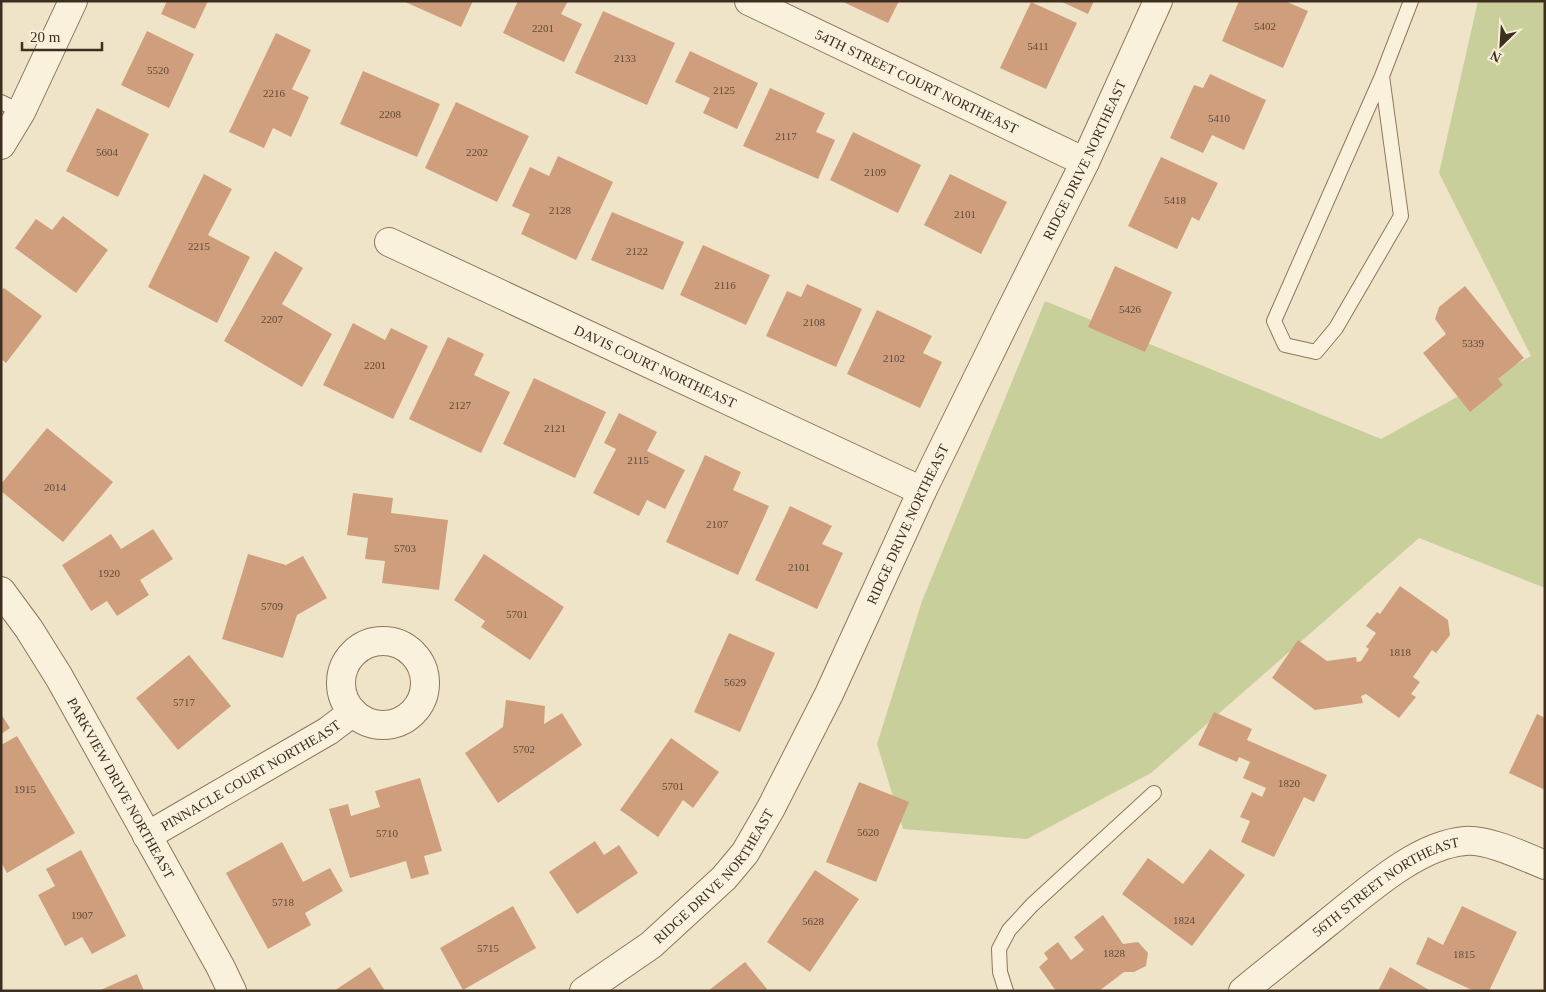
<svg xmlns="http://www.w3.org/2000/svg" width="1546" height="992" font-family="'Times New Roman',serif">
<rect width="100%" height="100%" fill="#f0e4c8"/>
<path fill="#c9cf9b" d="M1478,1h67v587l-126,-50 -268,235 -124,66 -124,-10 -26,-85 45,-143 123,-300 336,138 150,-83 -92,-183z"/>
<path fill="#cf9f7d" d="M167,1h41l-13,28 -34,-15z
M403,1h70l-12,26z
M518,1h50l-7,13 21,10 -18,38 -61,-29z
M841,1h58l-11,22z
M1060,1h34l-6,13z
M1239,1h46l23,10 -25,57 -61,-27z
M1031,2l46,21 -31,66 -46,-21z
M603,11l72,32 -28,62 -72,-32z
M147,31l47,23 -25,54 -48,-23z
M276,33l35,17 -19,39 17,8 -18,40 -18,-9 -9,20 -35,-16z
M690,51l68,32 -21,46 -34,-16 7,-15 -35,-16z
M363,71l77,33 -23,53 -77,-33z
M1210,74l56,26 -22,50 -32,-15 -9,18 -33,-15 24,-53 9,3z
M770,88l55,25 -9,19 19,8 -17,39 -75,-33z
M456,102l73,34 -32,66 -72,-34z
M97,108l52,26 -31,63 -52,-26z
M853,132l68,33 -23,48 -68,-33z
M558,156l55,26 -37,78 -55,-26 9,-20 -18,-8 18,-39 19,9z
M1161,157l57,26 -19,38 -7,-4 -15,32 -49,-23z
M204,174l28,15 -24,46 42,22 -33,66 -69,-36z
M950,174l57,28 -26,52 -57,-29z
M612,212l72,30 -21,48 -72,-30z
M63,216l45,34 -32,43 -61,-45 21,-29 16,11z
M703,245l67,30 -24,50 -66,-30z
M275,251l28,17 -21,36 50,30 -30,53 -78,-46z
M1115,266l57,26 -27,60 -57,-25z
M807,284l55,25 -26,58 -70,-31 21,-45 14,6z
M1465,286l59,72 -26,21 5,6 -33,27 -47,-59 23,-19 -11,-15 4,-12z
M4,288l38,28 -36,47 -5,-4v-68z
M877,310l55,26 -9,17 19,9 -22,46 -73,-34z
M353,323l32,17 6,-12 37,18 -35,73 -70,-34z
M448,337l36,17 -10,21 36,17 -29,61 -72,-34z
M534,378l72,34 -31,66 -72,-34z
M619,413l38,19 -10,19 38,19 -20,39 -18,-9 -8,16 -46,-23 23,-44 -12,-6z
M47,428l66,54 -50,60 -62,-51v-7z
M705,455l36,17 -8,18 36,16 -31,69 -72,-33z
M353,493l40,5 -2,15 57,7 -9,70 -57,-7 3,-22 -20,-2 3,-21 -21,-3z
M790,506l42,20 -10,18 21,9 -26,56 -62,-29z
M153,529l20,30 -33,21 9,15 -32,21 -10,-15 -16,10 -29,-46 49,-31 10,15z
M248,554l38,11 17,-9 24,42 -30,17 -14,43 -61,-19z
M484,554l80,53 -34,53 -49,-33 4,-6 -31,-21z
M1400,586l48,34 2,15 -14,18 -4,-3 -19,27 7,5 -9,12 5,3 -17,21 -33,-24 -5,2 2,7 -48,7 -43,-32 26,-38 29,21 29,-4 1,5 4,-1 8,-12 -3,-2 10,-14 -10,-7 11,-14 3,2z
M729,633l46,20 -35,79 -46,-20z
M189,655l42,51 -53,44 -42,-52z
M506,700l39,6 -1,18 18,-11 20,32 -84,58 -33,-50 38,-26z
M1214,712l38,17 -5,11 80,35 -13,27 -10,-5 -30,60 -33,-15 9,-21 -10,-4 12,-25 10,5 4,-9 -23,-10 7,-16 -11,-5 -2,5 -39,-17z
M1,714l9,14 -9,6z
M1537,714l8,4v72l-36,-17z
M17,736l58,97 -68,40 -6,-11v-117z
M671,738l48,34 -26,36 -10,-8 -25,37 -38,-27z
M420,778l22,73 -18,5 5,18 -18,5 -5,-18 -56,17 -21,-69 19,-5 3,12 29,-9 -5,-16z
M859,782l50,20 -33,80 -50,-20z
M595,841l9,14 15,-10 19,28 -61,41 -28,-42z
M282,842l21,40 27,-14 13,23 -38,22 6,12 -43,24 -42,-76z
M1210,849l35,26 -53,71 -70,-52 26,-36 35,26z
M81,850l45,86 -34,18 -10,-17 -17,9 -27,-51 17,-9 -9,-17z
M815,870l44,29 -49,73 -43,-30z
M513,906l23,42 -73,42 -23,-42z
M1462,906l55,26 -28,59h-15l-58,-27 12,-27 15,8z
M1103,915l20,29 15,-2 10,11 -2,13 -12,6h-10l-25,19h-43l-17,-24 9,-8 -4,-6 14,-11 13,18 13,-10 -10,-13z
M745,962l22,27 -2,2h-57z
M370,967l15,24h-51z
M1390,967l41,24h-53z
M137,974l7,17h-46z"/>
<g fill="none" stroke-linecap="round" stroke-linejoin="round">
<defs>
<path id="lane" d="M1382,76l19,140 -65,112 -20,24 -31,-7 -11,-24 108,-245 29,-75
M1,102l20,10
M1006,991l-6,-19 -1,-23 10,-19 23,-25 122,-112"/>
<g id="street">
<path id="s1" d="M749,1l336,161"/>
<path d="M1,145l20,-33 52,-111"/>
<path id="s2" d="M389,242l533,249"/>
<path id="s3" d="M1,591l28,38 30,48 161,289 12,25"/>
<circle cx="383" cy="683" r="42"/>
<path id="s4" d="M147,836l181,-105 25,-19"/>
<path id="s5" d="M584,991l67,-46 73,-67 21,-25 26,-45 58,-114 93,-203 86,-175 77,-154 73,-161"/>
<path id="s6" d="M1243,991c28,-23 56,-45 83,-67 38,-30 90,-79 139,-83 23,-2 58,15 80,24"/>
</g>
</defs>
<use href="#lane" stroke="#8d765c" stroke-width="16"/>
<use href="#street" stroke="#8d765c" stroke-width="30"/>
<use href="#lane" stroke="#faf1dc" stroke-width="14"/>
<use href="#street" stroke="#faf1dc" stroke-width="28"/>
</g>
<g text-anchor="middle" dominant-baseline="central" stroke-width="4" stroke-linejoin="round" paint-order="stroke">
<g font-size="11" fill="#624a37">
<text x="1265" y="26">5402</text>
<text x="543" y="28">2201</text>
<text x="1038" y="46">5411</text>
<text x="625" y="58">2133</text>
<text x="158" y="70">5520</text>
<text x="724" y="90">2125</text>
<text x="274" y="93">2216</text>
<text x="390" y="114">2208</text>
<text x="1219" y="118">5410</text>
<text x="786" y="136">2117</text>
<text x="107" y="152">5604</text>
<text x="477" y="152">2202</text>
<text x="875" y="172">2109</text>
<text x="1175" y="200">5418</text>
<text x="560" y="210">2128</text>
<text x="965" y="214">2101</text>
<text x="199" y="246">2215</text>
<text x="637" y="251">2122</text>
<text x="725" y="285">2116</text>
<text x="1130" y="309">5426</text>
<text x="272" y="319">2207</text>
<text x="814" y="322">2108</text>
<text x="1473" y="343">5339</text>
<text x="894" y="358">2102</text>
<text x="375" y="365">2201</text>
<text x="460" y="405">2127</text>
<text x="555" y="428">2121</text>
<text x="638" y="460">2115</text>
<text x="55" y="487">2014</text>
<text x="717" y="524">2107</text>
<text x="405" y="548">5703</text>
<text x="799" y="567">2101</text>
<text x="109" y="573">1920</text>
<text x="272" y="606">5709</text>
<text x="517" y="614">5701</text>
<text x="1400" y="652">1818</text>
<text x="735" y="682">5629</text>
<text x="184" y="702">5717</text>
<text x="524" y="749">5702</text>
<text x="1289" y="783">1820</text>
<text x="673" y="786">5701</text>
<text x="25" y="789">1915</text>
<text x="868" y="832">5620</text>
<text x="387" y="833">5710</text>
<text x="283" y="902">5718</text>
<text x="82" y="915">1907</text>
<text x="1184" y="920">1824</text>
<text x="813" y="921">5628</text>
<text x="488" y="948">5715</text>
<text x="1114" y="953">1828</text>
<text x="1464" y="954">1815</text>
</g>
<g font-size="14" fill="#3d2e20" stroke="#f7eed8">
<text stroke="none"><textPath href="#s1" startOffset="186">54TH STREET COURT NORTHEAST</textPath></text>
<text stroke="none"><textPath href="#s5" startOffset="985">RIDGE DRIVE NORTHEAST</textPath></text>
<text stroke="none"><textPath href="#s2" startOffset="294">DAVIS COURT NORTHEAST</textPath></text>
<text stroke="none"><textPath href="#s5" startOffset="580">RIDGE DRIVE NORTHEAST</textPath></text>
<text stroke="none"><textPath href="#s4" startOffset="120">PINNACLE COURT NORTHEAST</textPath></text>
<text stroke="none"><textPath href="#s3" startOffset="231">PARKVIEW DRIVE NORTHEAST</textPath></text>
<text stroke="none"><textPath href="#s5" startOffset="175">RIDGE DRIVE NORTHEAST</textPath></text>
<text stroke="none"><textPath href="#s6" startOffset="178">56TH STREET NORTHEAST</textPath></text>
</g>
</g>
<rect width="1546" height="992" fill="none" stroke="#3d2e20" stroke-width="5"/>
<g transform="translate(1501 45) rotate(205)" stroke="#f7eed8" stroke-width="4" paint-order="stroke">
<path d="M0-4L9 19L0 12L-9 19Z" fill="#3d2e20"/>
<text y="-8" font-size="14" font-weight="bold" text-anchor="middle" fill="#3d2e20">N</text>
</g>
<path d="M22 42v8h80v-8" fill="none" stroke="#3d2e20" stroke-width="2.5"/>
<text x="30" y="42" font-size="15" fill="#3d2e20" stroke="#f7eed8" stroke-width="4" paint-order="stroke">20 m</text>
</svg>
